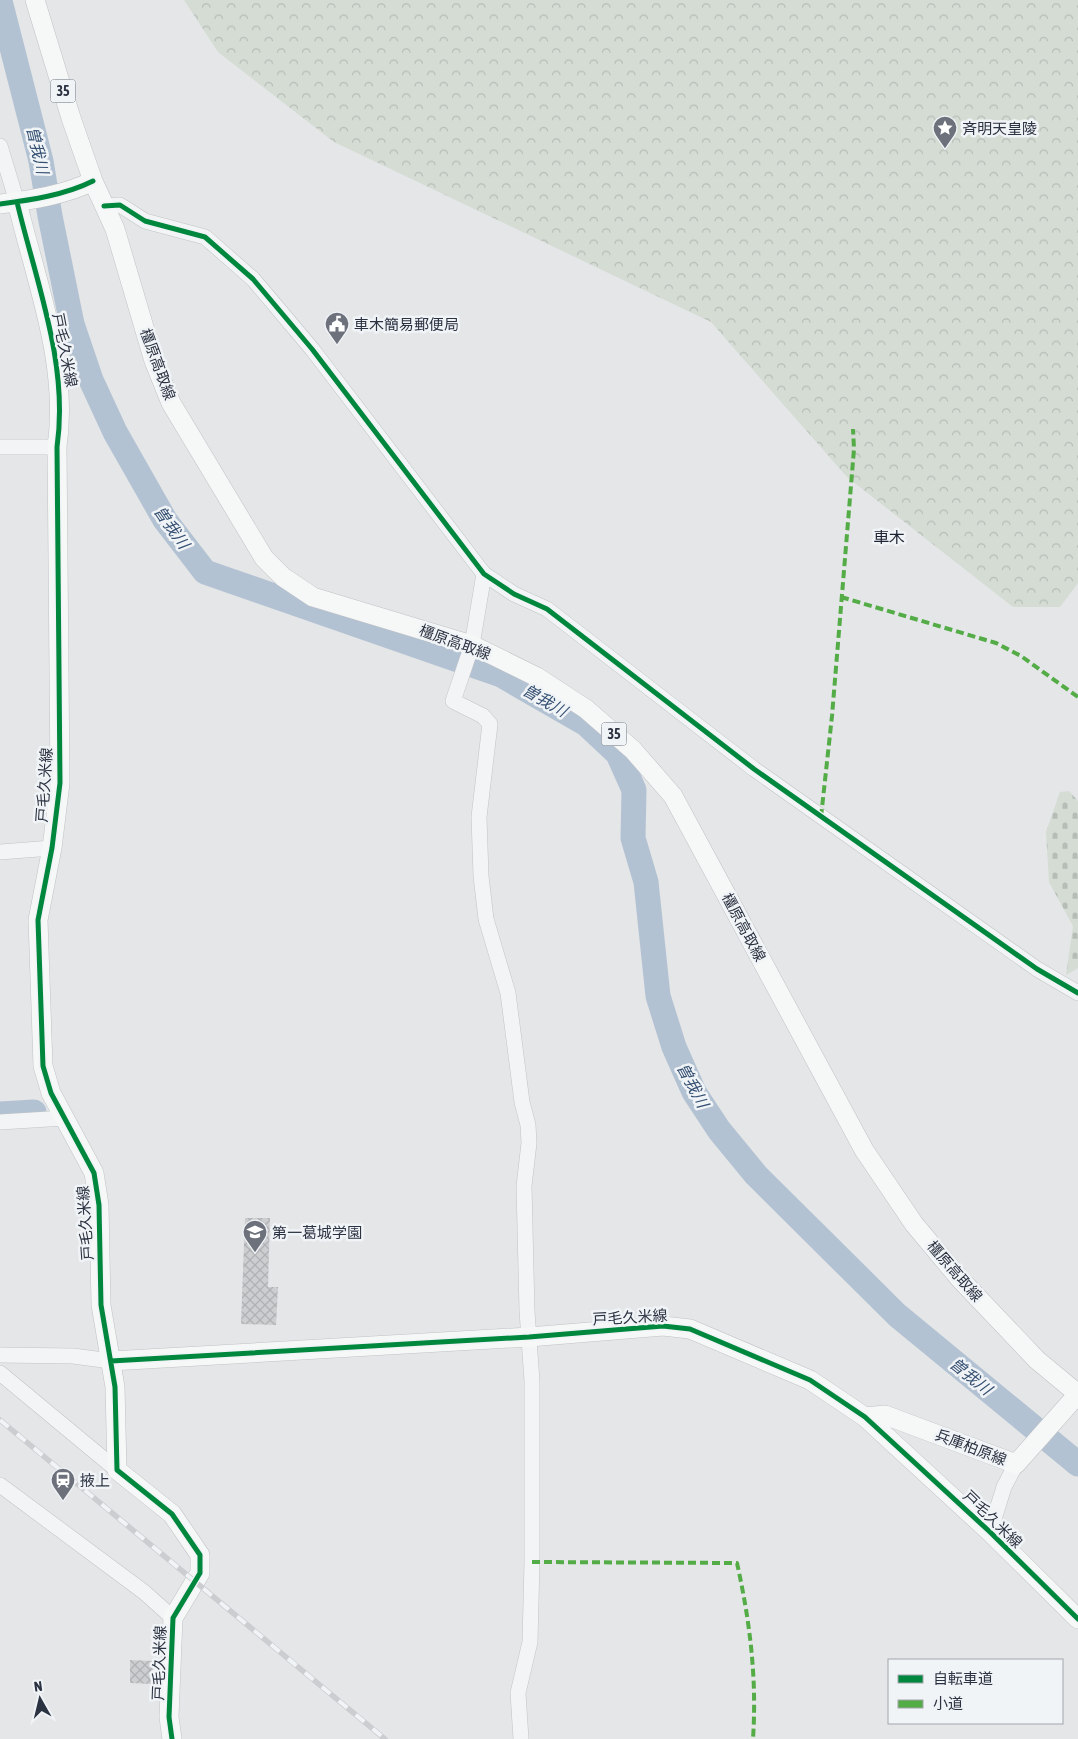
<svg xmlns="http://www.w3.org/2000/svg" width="1078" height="1739" font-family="'Asap Condensed','Noto Sans JP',sans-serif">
<defs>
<pattern id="forest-crowns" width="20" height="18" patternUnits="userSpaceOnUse" patternTransform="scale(1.25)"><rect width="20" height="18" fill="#d4dcd4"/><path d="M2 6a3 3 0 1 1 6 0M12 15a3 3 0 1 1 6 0" fill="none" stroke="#b6bdb7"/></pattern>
<pattern id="cemetery-stones" width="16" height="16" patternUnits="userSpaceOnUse" patternTransform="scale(1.25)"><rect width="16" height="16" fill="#d4dcd4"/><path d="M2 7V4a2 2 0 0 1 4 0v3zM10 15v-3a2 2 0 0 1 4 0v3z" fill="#b6bdb7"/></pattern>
<pattern id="building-cross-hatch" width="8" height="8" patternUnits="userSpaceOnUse" patternTransform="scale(1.25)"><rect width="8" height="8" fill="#ccced0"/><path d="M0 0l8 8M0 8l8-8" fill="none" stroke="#afb1b4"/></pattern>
</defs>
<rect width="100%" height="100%" fill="#e4e6e8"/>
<path fill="url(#forest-crowns)" d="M184,0h894v583l-18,24h-47l-166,-130 -136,-155 -377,-180 -116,-90z"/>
<path fill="url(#cemetery-stones)" d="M1069,791l9,10v167l-12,7 7,-49 -24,-44 -3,-50 14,-40z"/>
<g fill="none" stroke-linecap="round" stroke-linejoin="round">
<path stroke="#b3c2d2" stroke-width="25" d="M0,1l41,160 9,55 22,108 19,56 24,52 50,88 40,52 296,103 85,49 32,30 16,36 -1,48 13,44 12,114 16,51 20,45 25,38 37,45 141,140 181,149
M0,1114l34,-2"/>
</g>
<path fill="url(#building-cross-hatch)" d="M245,1218h25l-2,69h10l-2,38 -35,-1z
M130,1660l23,1v23l-23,-1z"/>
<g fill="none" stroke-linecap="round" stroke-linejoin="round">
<defs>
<path id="minor" d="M0,146l17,56
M104,206l16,-1 25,16 60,16 48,42 59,70 172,225 30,20 33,15 207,160 283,200 41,24
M0,447h57
M484,574l-12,71 -19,56 30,15 7,8 -11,93 2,59 5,43 22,74 14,109 6,23 1,18 -5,43 3,125 5,70v181l-2,80 -12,51 3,46
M0,852l52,-4
M0,1122l65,-4
M0,1355l73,1 38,5
M0,1373l117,97
M0,1485l144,107 29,26
M990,1532l14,-45 12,-23"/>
<path id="major" d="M35,0l36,118 22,63 22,48 39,132 17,42 93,155 19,19 30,20 159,48 65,32 49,32 47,41 40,46 191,354 50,74 46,55 77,81 41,34
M17,202c19,80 52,162 40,245l3,336 -8,65 -14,72 5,146 8,27 43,80 5,32 2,100 14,82 2,83 55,44 28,41v18l-27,45 -4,99 3,22
M0,204c31,-4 65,-9 93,-23
M111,1361l418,-24 134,-11 27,3 120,51 55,37 125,115 88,87
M865,1417l20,-2 131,49 62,-70"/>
</defs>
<use href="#minor" stroke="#c2c4c6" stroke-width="16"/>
<use href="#major" stroke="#c0c2c6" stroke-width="20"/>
<use href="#minor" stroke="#f2f4f5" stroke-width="15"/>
<use href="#major" stroke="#f6f7f7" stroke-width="19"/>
<defs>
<path id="rail" d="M0,1420l385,319"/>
</defs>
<use href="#rail" stroke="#cccdd0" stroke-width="5.5"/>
<use href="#rail" stroke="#f1f4f7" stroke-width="4" stroke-dasharray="11" stroke-linecap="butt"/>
<path stroke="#54ac46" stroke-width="4" stroke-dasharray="8 4" stroke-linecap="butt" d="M841,597l155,46 25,13 57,41
M821,817l11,-101 22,-267 -1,-20
M532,1562l205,1c13,59 20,115 16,176"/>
<defs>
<path id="cycleway" d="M17,202c19,80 52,162 40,245l3,336 -8,65 -14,72 5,146 8,27 43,80 5,32 2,100 14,82 2,83 55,44 28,41v18l-27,45 -4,99 3,22
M0,204c31,-4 65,-9 93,-23
M104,206l16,-1 25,16 60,16 48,42 59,70 172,225 30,20 33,15 207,160 283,200 41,24
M111,1361l418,-24 134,-11 27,3 120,51 55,37 125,115 88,87"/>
</defs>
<use href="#cycleway" stroke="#f1f4f7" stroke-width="8"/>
<use href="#cycleway" stroke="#00873e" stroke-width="5"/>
</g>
<defs>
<symbol id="sight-pin" viewBox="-11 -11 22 30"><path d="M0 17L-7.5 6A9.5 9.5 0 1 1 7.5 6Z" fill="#6c717b" stroke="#f1f4f7"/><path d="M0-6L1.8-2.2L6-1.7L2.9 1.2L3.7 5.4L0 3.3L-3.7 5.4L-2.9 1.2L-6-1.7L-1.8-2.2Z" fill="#fff"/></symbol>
<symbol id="civic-pin" viewBox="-11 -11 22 30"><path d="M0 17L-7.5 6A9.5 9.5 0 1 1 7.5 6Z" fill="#6c717b" stroke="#f1f4f7"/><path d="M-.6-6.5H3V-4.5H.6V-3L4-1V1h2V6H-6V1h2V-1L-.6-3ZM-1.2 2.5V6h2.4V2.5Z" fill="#fff"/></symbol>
<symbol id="school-pin" viewBox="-11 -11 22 30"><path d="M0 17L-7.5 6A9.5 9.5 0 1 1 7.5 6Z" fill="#6c717b" stroke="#f1f4f7"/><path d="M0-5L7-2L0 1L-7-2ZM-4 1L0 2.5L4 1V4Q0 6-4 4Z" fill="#fff"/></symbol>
<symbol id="station-pin" viewBox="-11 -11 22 30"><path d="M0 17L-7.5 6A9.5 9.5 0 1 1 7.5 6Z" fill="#6c717b" stroke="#f1f4f7"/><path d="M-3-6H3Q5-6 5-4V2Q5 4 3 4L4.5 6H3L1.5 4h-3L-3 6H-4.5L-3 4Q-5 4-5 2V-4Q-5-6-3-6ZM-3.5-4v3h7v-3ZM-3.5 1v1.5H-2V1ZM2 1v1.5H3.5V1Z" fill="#fff"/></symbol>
</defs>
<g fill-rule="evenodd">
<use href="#sight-pin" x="931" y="114" width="28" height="38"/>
<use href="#civic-pin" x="323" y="310" width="28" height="38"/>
<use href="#school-pin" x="241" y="1218" width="28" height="38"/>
<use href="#station-pin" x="49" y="1466" width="28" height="38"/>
</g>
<g text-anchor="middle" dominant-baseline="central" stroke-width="5" stroke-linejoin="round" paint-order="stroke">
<g fill="#f1f4f7" stroke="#666c78" stroke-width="1">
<rect x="50.5" y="79.5" width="25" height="23" rx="4"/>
<rect x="601.5" y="722.5" width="25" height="23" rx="4"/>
</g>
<g font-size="14" font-weight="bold" fill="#2b3241">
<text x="63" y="91">35</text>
<text x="614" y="734">35</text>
</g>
<g font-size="15" fill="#2b3241" stroke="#f1f4f7" text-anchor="start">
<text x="962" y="128">斉明天皇陵</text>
<text x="354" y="324">車木簡易郵便局</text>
<text x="272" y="1232">第一葛城学園</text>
<text x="80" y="1480">掖上</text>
</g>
<g font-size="15" fill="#2b3241" stroke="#f1f4f7">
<text transform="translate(65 350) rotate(79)">戸毛久米線</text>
<text transform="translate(158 364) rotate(70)">橿原高取線</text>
<text transform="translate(455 642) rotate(20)">橿原高取線</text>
<text transform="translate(44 785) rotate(-86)">戸毛久米線</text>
<text transform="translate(744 927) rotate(62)">橿原高取線</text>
<text transform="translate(85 1223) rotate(-94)">戸毛久米線</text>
<text transform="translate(955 1271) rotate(49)">橿原高取線</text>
<text transform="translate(630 1317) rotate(-3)">戸毛久米線</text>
<text transform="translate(971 1447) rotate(21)">兵庫柏原線</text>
<text transform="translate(993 1519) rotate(44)">戸毛久米線</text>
<text transform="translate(159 1663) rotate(-88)">戸毛久米線</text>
</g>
<g font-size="16" font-style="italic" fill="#365173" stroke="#f1f4f7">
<text transform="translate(38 150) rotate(77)">曽我川</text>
<text transform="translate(172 527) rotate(55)">曽我川</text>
<text transform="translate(545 700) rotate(30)">曽我川</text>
<text transform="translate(693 1085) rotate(62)">曽我川</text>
<text transform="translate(971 1376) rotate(39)">曽我川</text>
</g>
<g font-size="16" fill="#1d2332" stroke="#f1f4f7">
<text x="889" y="537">車木</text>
</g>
</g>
<rect x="888" y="1659" width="175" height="65" fill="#f1f4f7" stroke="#a2a6ae"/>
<rect x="898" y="1675" width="25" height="8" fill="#00873e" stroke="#a2a6ae"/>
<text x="933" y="1684" font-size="15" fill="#2b3241">自転車道</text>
<rect x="898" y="1700" width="25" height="8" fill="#54ac46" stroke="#a2a6ae"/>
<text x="933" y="1709" font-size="15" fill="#2b3241">小道</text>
<g transform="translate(40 1699) rotate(352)" stroke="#f1f4f7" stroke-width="4" paint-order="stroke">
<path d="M0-4L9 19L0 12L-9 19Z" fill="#2b3241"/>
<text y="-8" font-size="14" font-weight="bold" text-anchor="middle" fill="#2b3241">N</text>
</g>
</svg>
